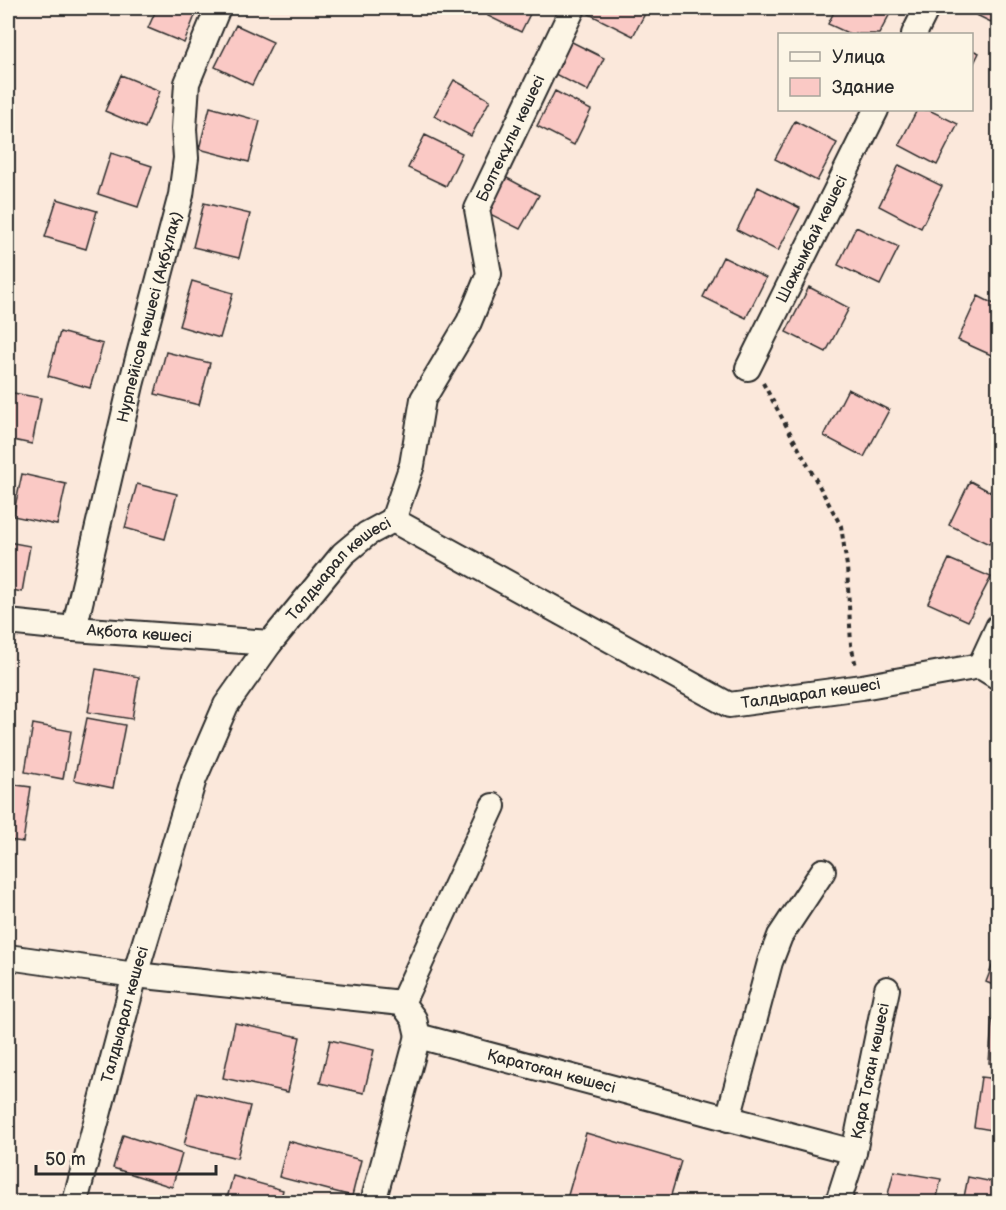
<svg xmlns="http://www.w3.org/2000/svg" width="1006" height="1210" font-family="'Balsamiq Sans',sans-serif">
<rect width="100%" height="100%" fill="#fbe8db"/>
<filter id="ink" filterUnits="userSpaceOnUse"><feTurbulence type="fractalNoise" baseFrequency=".0167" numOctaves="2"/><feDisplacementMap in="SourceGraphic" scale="12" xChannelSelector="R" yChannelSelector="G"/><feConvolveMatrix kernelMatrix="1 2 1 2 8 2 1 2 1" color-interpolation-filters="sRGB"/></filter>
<g filter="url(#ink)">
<path fill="#fac9c5" stroke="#2b2b2b" stroke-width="1.5" d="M157,8h41l-14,35 -36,-15z
M492,8h41l-12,24 -33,-16z
M592,8h56l-15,28 -44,-22z
M836,8h57l-14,26h-29l-22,-10z
M962,8h36l-7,14z
M236,25l37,17 -21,43 -37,-18z
M570,41l34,17 -16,33 -35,-18z
M972,50l7,3 -7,14z
M121,75l39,16 -15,37 -40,-17z
M454,80l36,20 -19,36 -37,-20z
M555,91l36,19 -17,35 -37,-19z
M210,107l50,14 -11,41 -50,-13z
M917,110h12l29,14 -21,41 -38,-20z
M795,121l42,22 -20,38 -42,-22z
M425,135l37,18 -16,33 -38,-18z
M111,153l41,13 -14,41 -40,-13z
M899,165l43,21 -21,42 -42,-22z
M505,177l34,18 -19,34 -34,-17z
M758,187l42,21 -22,43 -41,-21z
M57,199l40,12 -11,38 -41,-12z
M204,203l46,11 -11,44 -46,-11z
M856,227l43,20 -19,38 -42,-20z
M723,257l43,21 -20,40 -43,-21z
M192,281l41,12 -13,45 -41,-12z
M809,287l40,21 -23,44 -40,-20z
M978,296l20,10v52l-40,-18z
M60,332l43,12 -13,44 -42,-12z
M166,352l44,11 -11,42 -44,-11z
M848,389l41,21 -25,47 -40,-21z
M8,392l33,6 -9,46 -24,-5z
M22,474l44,10 -9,41 -44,-9z
M970,481l28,15v28l-9,20 -40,-19z
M137,484l40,10 -12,45 -40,-11z
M8,542l22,4 -8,46 -14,-3z
M949,559l42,18 -23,44 -40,-18z
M96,669l43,8 -7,42 -44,-7z
M87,718l38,7 -12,63 -39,-8z
M33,724l38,7 -8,48 -38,-7z
M8,784l23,3 -8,55 -15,-2z
M998,951v36l-12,-5z
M992,1020l6,1v43l-9,-1z
M235,1023l65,14 -12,55 -65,-14z
M330,1040l44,10 -10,43 -44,-10z
M981,1077l17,2v52l-24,-4z
M197,1093l53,13 -13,52 -53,-13z
M586,1133l95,28 -12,41h-103z
M123,1135l59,19 -10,33 -59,-19z
M288,1141l73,19 -9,36 -73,-19z
M894,1171l47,8 -5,23h-50z
M233,1176l50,14 -3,12h-54z
M968,1177l30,6v19h-35z"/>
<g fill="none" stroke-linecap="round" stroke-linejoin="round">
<defs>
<g id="minor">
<path d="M914,34l13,-26"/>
<path id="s1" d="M748,368l128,-258"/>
<path id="s2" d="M393,520l19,-55 11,-66 46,-77 20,-48 -12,-65 96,-201"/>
<path id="s3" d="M8,622l66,7 196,14"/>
<path id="s4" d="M74,629l57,-244 50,-190 5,-37 -2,-29 3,-46 31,-75"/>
<path d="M980,666l18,-39"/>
<path d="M8,957l127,18 267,28 12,16 4,17"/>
<path d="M402,1003l91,-197"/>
<path d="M728,1119l42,-157 10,-26 43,-65"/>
<path id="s5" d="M75,1202l60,-227 59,-196 32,-74 44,-62 73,-89 24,-20 26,-14 336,185 133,-18 118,-21 18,11"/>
<path id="s6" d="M373,1202l45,-166 436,116"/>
<path id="s7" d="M838,1202l16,-50 33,-163"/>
</g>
</defs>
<use href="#minor" stroke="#2b2b2b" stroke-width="28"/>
<path stroke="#2b2b2b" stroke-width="4" stroke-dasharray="4.5 4.5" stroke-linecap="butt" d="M763,383l78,143 6,40 4,79 5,21"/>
<use href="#minor" stroke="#fcf5e5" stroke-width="24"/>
</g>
</g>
<g text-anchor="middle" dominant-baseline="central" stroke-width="4.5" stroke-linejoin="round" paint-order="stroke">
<g font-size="16" fill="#2b2b2b" stroke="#fcf5e5">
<text stroke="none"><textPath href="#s2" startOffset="411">Болтекұлы көшесі</textPath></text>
<text stroke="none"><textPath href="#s1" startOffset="144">Шажымбай көшесі</textPath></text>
<text stroke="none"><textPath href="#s4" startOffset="321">Нурпейісов көшесі (Ақбұлақ)</textPath></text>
<text stroke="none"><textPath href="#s5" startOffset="698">Талдыарал көшесі</textPath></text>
<text stroke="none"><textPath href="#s3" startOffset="132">Ақбота көшесі</textPath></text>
<text stroke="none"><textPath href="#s5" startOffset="1238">Талдыарал көшесі</textPath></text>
<text stroke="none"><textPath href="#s5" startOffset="194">Талдыарал көшесі</textPath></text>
<text stroke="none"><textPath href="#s7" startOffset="135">Қара Тоған көшесі</textPath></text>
<text stroke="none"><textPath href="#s6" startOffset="310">Қаратоған көшесі</textPath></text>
</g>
</g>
<rect width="1006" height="1210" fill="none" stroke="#fcf5e5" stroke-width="30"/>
<rect x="15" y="15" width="976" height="1180" fill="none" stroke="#2b2b2b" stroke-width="2" filter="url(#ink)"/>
<rect x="778" y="33" width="195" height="78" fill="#fcf5e5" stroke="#a8a49b" stroke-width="1.5"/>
<rect x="790" y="52" width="30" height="9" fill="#fcf5e5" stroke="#a8a49b" stroke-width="1.5"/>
<text x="832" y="63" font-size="18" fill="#2b2b2b">Улица</text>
<rect x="790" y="78" width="30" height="18" fill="#fac9c5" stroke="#a8a49b" stroke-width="1.5"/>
<text x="832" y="93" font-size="18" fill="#2b2b2b">Здание</text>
<path d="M36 1165v9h180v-9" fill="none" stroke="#2b2b2b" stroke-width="3"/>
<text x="45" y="1165" font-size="18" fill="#2b2b2b" stroke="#fcf5e5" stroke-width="4.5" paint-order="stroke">50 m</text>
</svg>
